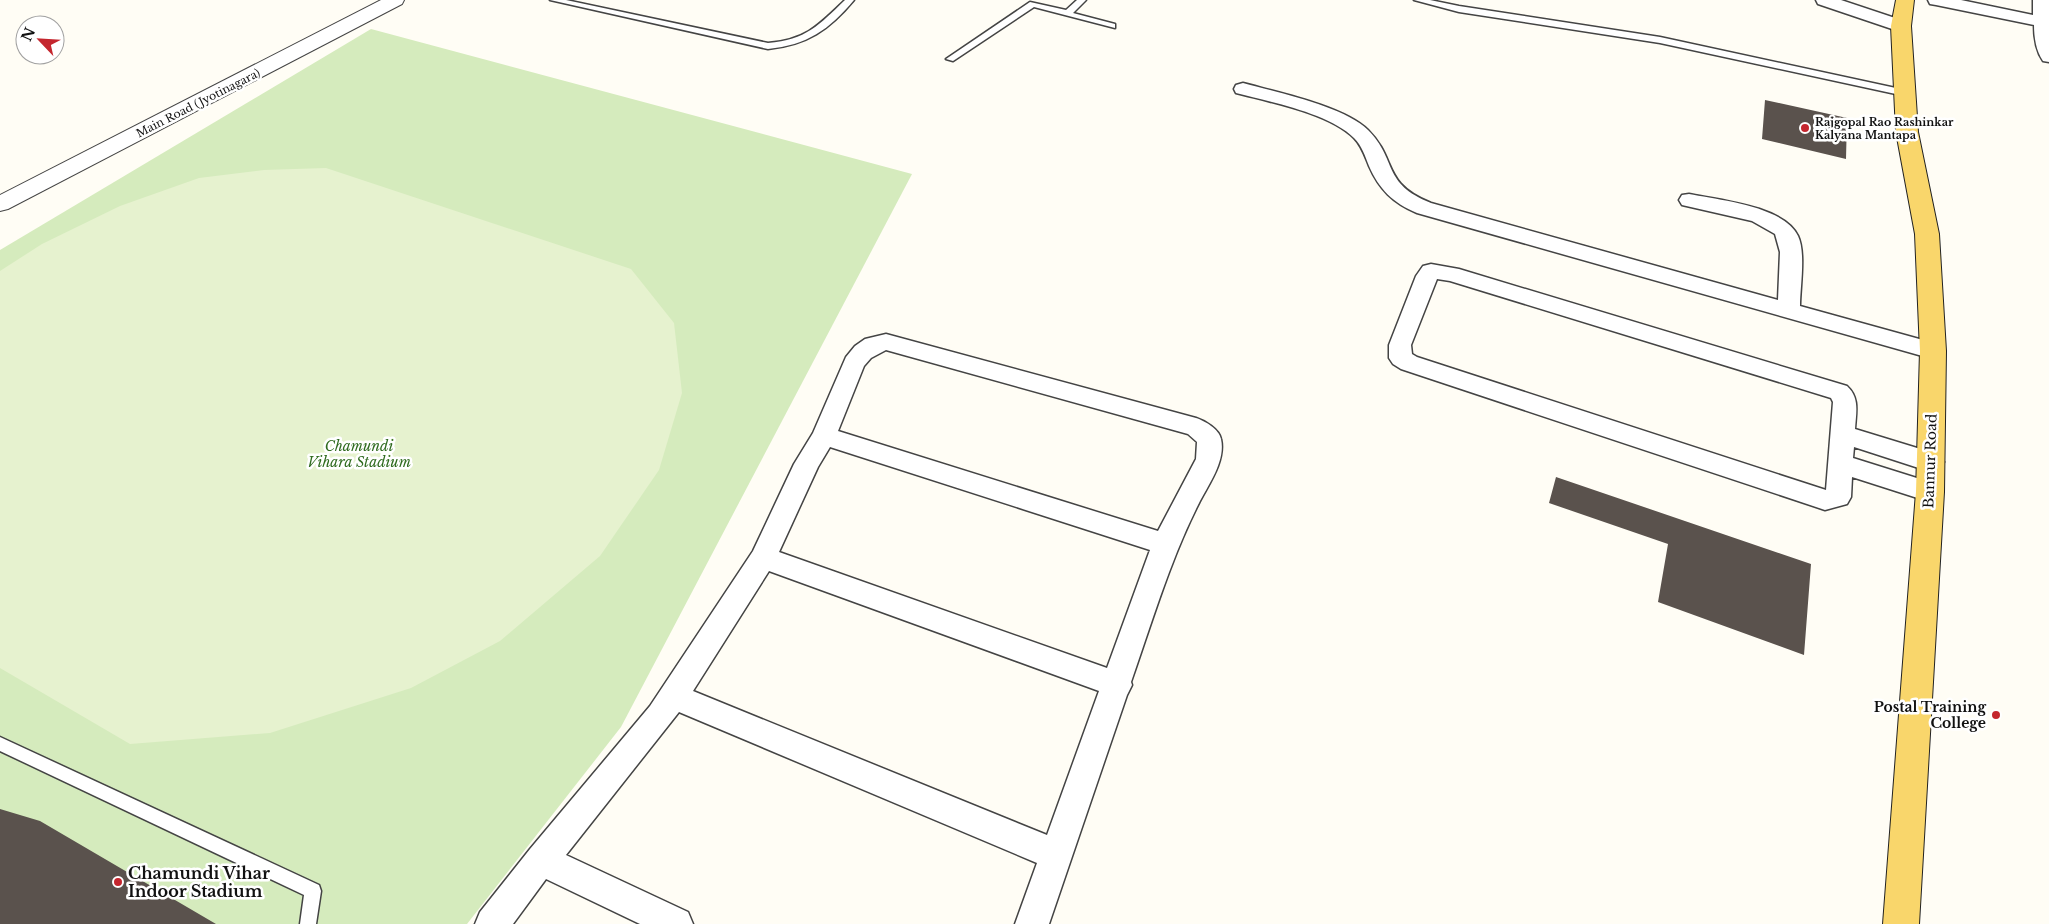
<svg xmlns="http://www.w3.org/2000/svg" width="2049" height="924" font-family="'Libre Baskerville',serif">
<rect width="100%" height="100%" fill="#fffdf5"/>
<path fill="#d5ebbd" d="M371,29l541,145 -291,553 -154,197h-467v-674z"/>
<path fill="#e6f2cf" d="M326,168l305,101 43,54 8,70 -23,77 -59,86 -100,85 -89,47 -141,45 -140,11 -130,-76v-397l42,-27 78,-38 79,-28 65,-8z"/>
<path fill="#5a524d" d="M1765,100l82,18 -1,41 -84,-20z
M1556,477l255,87 -7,91 -146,-53 10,-58 -119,-41z
M0,809l40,12 176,103h-216z"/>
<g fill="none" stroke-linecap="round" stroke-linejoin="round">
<defs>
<path id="service" d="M550,0h16l202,43c38,-3 51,-18 77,-43h9c-25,30 -47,45 -86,49z
M1077,0h9l-13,13 42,11v4l-81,-21 -81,54 -7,-2 84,-57 36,8z
M1414,0h16l29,6 201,31 245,53 5,3 -5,3 -245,-53 -201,-31z
M0,737l319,148 2,6 -5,33h-16l4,-29 -304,-144z"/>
<path id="minor" d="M1816,0h25l66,22 3,4 -3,4h-12l-77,-26z
M1928,0h33l72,15v-15h16v62l-6,-1c-7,-10 -9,-24 -9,-36l-98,-20 -6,-1z
M1243,83c33,9 101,23 125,47 30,30 13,53 63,73l347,97 2,-48 -5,-18 -23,-13 -70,-16 -3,-5 3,-5 7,-1c30,6 95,12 109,42 8,17 2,51 2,70l141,39 4,6 -4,6 -8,2 -516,-146c-24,-10 -38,-24 -48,-47 -4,-10 -7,-20 -15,-28 -25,-25 -84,-36 -118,-45l-2,-4 2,-4z
M1431,264l28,5 388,117c13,12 9,26 8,43l85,26 4,7 -4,7 -9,3 -77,-25 -1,11 86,27 4,7 -4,7 -9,3 -78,-25 -1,20 -4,7 -22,6 -424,-141 -8,-5 -4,-6v-13l27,-69 7,-10zM1437,279l13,2 381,117 2,4 -7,88 -409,-133 -5,-3 -1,-9z
M886,334l310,84c9,3 23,11 25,21 5,22 -13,46 -22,64 -29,57 -47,119 -68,179l1,3 -5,10 -78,229h-34l22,-61 -358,-151 -113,143 122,57 5,12h-53l-94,-45 -33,45h-38l5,-12 50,-63 120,-143 103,-155 41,-87 19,-31 33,-76 9,-11 10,-7zM886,350l302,84 9,8 -1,17 -38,72 -320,-100 26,-65 7,-8zM830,447l320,103 -43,118 -328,-116 39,-85zM769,571l330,120 -52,144 -354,-144z"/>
<path id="tertiary" d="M381,0h23l-2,4 -394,205 -8,2v-16z"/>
<path id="primary" d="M1896,0h18l-3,26 7,106 21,102 7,117 -2,141 -25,432h-36l33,-432 4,-141 -5,-117 -19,-102 -5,-106z"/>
</defs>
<use href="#service" stroke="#444" stroke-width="3"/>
<use href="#minor" stroke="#444" stroke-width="3"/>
<use href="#tertiary" stroke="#444" stroke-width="2"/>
<use href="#primary" stroke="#222" stroke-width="2"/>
<use href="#service" fill="#fff" fill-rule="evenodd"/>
<use href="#minor" fill="#fff" fill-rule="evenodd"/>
<use href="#tertiary" fill="#fff" fill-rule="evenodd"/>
<use href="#primary" fill="#f9d66b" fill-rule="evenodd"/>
</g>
<g fill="#c4262e" stroke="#fff" stroke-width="2">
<circle cx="1805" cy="128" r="5"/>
<circle cx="1996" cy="715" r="5"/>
<circle cx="118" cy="882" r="5"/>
</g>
<g text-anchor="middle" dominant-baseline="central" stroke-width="5" stroke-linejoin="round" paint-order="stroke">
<g font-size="11" fill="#111" stroke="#fff">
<text transform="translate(198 103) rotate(-27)">Main Road (Jyotinagara)</text>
</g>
<g font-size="11" font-weight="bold" fill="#111" stroke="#fff" text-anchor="start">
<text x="1815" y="122">Rajgopal Rao Rashinkar<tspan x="1815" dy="13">Kalyana Mantapa</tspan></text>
</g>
<g font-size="14" font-style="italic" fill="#2f6b1f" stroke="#fff">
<text x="359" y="446">Chamundi<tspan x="359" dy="16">Vihara Stadium</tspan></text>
</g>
<g font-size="14" fill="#111" stroke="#fff">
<text transform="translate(1930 461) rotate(-88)">Bannur Road</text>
</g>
<g font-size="14" font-weight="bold" fill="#111" stroke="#fff" text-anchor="end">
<text x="1986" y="707">Postal Training<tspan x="1986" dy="16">College</tspan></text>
</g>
<g font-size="16" font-weight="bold" fill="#111" stroke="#fff" text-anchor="start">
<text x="128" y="873">Chamundi Vihar<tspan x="128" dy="18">Indoor Stadium</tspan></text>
</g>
</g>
<g transform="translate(40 40) rotate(295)"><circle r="24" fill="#ffffff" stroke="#a0a0a0"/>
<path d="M0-4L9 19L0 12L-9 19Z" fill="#c4262e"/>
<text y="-8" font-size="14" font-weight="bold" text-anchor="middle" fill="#111111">N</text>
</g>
</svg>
